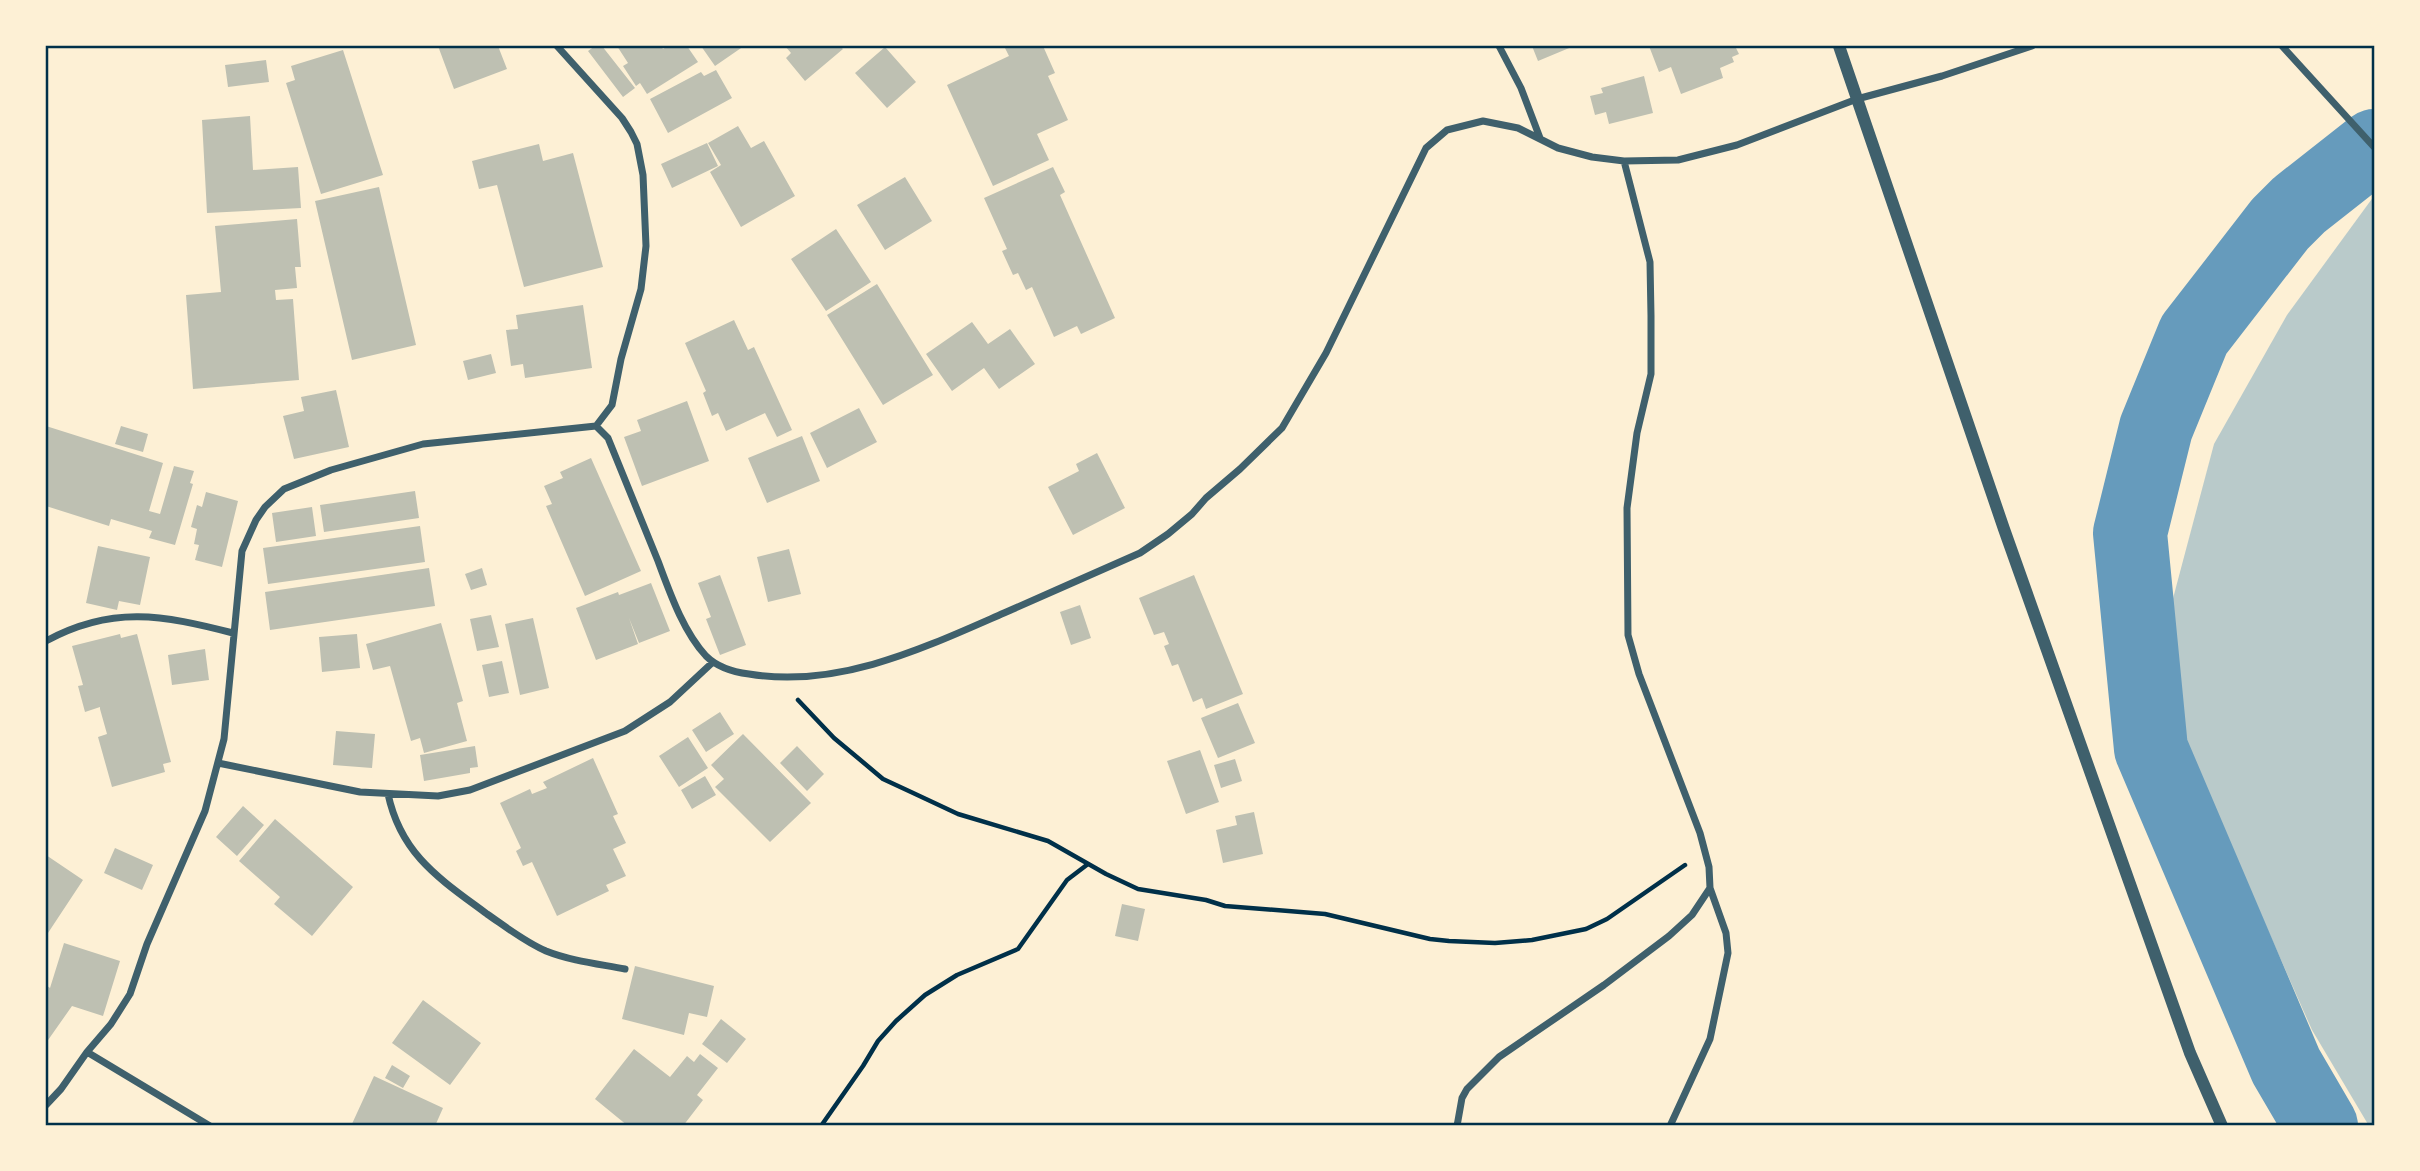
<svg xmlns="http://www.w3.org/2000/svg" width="2420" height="1171" font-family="'Varela Round',sans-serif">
<rect width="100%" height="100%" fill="#fdf0d5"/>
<path fill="#b9caca" d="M2374,196v929l-5,1 -57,-96 -129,-292 -16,-117 47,-177 73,-129z"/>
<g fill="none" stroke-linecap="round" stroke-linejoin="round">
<path stroke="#669bbc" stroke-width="74" d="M2321,1126l-35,-60 -135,-317 -21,-216 26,-105 38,-93 86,-111 19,-19 75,-59"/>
</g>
<path fill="#bec0b2" d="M438,46h60l9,23 -53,20z
M595,46h7l33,42 -12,9 -35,-46z
M617,46h44l2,3 5,-3h19l11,16 -51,32 -7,-11 -4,3 -13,-20 5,-3z
M701,46h43l-29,20z
M785,46h55l3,3 -38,32 -19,-23 5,-5z
M1004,46h39l12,27 -7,3 20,44 -31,14 12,26 -56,26 -46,-101 62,-29z
M1532,46h42l-36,15z
M1649,46h86l4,8 -7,3 2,5 -14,6 3,10 -42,16 -10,-27 -12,5z
M885,47l31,35 -29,26 -32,-35z
M343,50l40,125 -62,19 -35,-111 9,-3 -4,-14z
M266,60l3,22 -41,5 -3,-22z
M716,70l16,28 -64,35 -18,-34 51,-27 3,4z
M1644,76l9,37 -44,11 -3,-12 -11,3 -5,-19 13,-3 -2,-5z
M250,116l3,54 45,-3 3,41 -94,5 -5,-93z
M738,126l13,22 13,-7 31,55 -54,31 -31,-55 11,-7 -13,-22z
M707,143l11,23 -46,22 -11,-24z
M539,144l4,17 30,-8 30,114 -79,20 -27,-102 -18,4 -7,-28z
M1053,167l12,25 -5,3 55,123 -34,16 -4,-8 -23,11 -22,-50 -6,3 -8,-17 -5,2 -11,-24 5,-2 -23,-51z
M905,177l27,44 -47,29 -28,-45z
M379,187l37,158 -64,15 -37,-159z
M297,219l4,48h-6l2,21 -22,2 1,10 17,-1 6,81 -106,9 -7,-94 35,-3 -6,-66z
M836,229l35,53 -45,29 -35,-52z
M877,284l56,91 -50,30 -56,-90z
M583,305l9,63 -67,10 -2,-14 -12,2 -5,-36 12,-1 -2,-14z
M734,320l14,30 6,-3 38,83 -15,7 -12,-24 -39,18 -8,-18 -6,3 -9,-23 3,-2 -21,-48z
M972,322l16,22 22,-15 25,35 -36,25 -15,-21 -32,23 -26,-37z
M491,354l5,19 -28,7 -5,-19z
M336,390l13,57 -55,12 -11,-43 21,-5 -3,-14z
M687,401l22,60 -67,25 -18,-49 17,-6 -4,-11z
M859,408l18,34 -50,26 -17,-35z
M46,426l117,37 -14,48 11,3 14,-48 20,5 -4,12 3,1 -18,61 -26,-7 3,-7 -41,-12 -2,7 -63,-20z
M121,426l27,8 -5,18 -28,-8z
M802,436l18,45 -53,22 -19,-45z
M1097,453l28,55 -52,27 -25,-48 31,-16 -3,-7z
M591,458l50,113 -56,25 -39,-90 6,-2 -8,-18 19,-8 -3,-6z
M415,491l4,27 -95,14 -4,-27z
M206,492l32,9 -16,66 -27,-7 4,-15 -5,-1 3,-15 -6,-2 6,-22 5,2z
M312,507l4,29 -40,6 -4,-29z
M420,526l5,36 -157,22 -5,-36z
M98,546l52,11 -10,48 -21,-4 -2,9 -31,-7z
M789,549l12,45 -33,8 -11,-45z
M429,568l6,38 -165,24 -5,-38z
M482,568l5,17 -16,5 -6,-16z
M720,575l26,70 -26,10 -14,-36 5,-2 -13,-34z
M1194,575l49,119 -37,15 -4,-11 -9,4 -15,-38 -6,2 -8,-20 5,-2 -5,-12 -10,3 -15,-37z
M651,583l19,48 -31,12 -10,-25 9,26 -42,16 -20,-52 42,-16 1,3z
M1080,605l11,33 -20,7 -11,-33z
M491,615l8,32 -22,4 -7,-32z
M533,618l16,70 -29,7 -15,-71z
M441,623l22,78 -6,2 10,38 -43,12 -4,-15 -9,3 -21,-75 -17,4 -7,-26z
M120,634l1,4 16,-4 34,128 -8,2 2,8 -53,15 -14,-50 9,-3 -7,-25v-2l-15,5 -7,-26 5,-1 -11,-39z
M357,634l3,34 -38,4 -3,-35z
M205,649l4,31 -37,5 -4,-30z
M502,661l7,32 -20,4 -7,-32z
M1238,703l17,40 -37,15 -17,-40z
M720,712l14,22 -28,18 -14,-22z
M336,731l39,3 -3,34 -39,-3z
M743,734l68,69 -41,39 -55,-55 9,-8 -13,-14z
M688,737l20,31 -29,19 -20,-31z
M475,746l3,21 -8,1v5l-46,8 -4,-26z
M797,746l27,28 -17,17 -27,-28z
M1200,750l19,52 -33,12 -19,-53z
M593,758l25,56 -5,2 13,27 -13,6 13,27 -20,9 3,6 -52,25 -25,-54 -9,4 -7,-15 5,-3 -21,-45 30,-14 2,5 15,-6 -4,-6z
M1235,759l7,22 -21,7 -7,-23z
M705,776l11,19 -24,14 -11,-19z
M243,806l21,19 -27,31 -21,-19z
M1254,812l9,42 -40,9 -7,-33 21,-5 -2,-9z
M275,819l78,68 -41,49 -38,-32 6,-7 -41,-36z
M115,848l38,17 -11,25 -38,-17z
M46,855l37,25 -37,56z
M1122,904l23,5 -7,32 -23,-5z
M64,943l56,18 -17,55 -31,-10 -26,37v-58l4,3z
M635,966l79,20 -7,31 -18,-4 -5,22 -62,-16z
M423,1000l58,43 -31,42 -58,-42z
M721,1019l25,20 -19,24 -25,-19z
M634,1049l36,28 17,-21 7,6 6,-8 18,14 -21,27 6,5 -20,26h-55l-33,-27z
M392,1065l18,11 -7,12 -18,-10z
M374,1076l69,32 -8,18h-84z"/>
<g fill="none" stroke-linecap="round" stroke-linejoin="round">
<path stroke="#003049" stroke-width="4.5" d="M798,700l36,38 24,20 25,21 28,13 47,22 90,27 58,33 32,15 68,11 19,6 100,8 105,25 19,2 46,2 37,-3 54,-11 21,-10 78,-54
M821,1126l42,-60 15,-25 18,-20 29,-26 32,-20 61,-26 49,-69 21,-16"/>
<path stroke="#3f606c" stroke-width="7" d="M557,46l65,72 9,14 6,12 6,31 3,71 -5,43 -20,70 -9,46 -16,21
M1499,46l22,42 19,50
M2282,46l92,101
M46,641c66,-36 117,-26 187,-8
M218,763l142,29 78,4 32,-6 155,-59 45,-29 43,-40
M388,794c13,61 52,85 99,120 19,13 38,28 59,37 25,10 53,13 79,18
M87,1052l123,74
M46,1105l15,-16 26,-37 24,-28 19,-30 17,-50 58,-133 19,-72 18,-188 14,-31 9,-13 19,-18 47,-19 92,-26 173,-18 12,12c17,41 33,82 50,123 12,32 25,70 48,95 12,12 27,16 43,18 89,15 175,-26 255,-61 45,-20 91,-40 136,-60l28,-19 24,-20 14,-16 34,-29 42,-41 44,-75 100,-205 21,-18 36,-9 35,7 40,20 34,9 32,4 54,-1 59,-15 120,-46 85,-23 90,-30
M1457,1126l5,-28 5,-9 32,-32 105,-72 65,-49 23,-21 18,-27 -1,-21 -9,-34 -61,-159 -11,-39 -1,-127 10,-75 14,-59v-58l-1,-54 -26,-101
M1670,1126l40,-87 18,-86 -2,-20 -16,-45"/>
<path stroke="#3f606c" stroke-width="12" d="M1839,46l165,483 186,524 32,73"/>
</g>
<rect width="2420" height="1171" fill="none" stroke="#fdf0d5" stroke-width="94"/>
<rect x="47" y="47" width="2326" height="1077" fill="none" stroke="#003049" stroke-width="2.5"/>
</svg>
